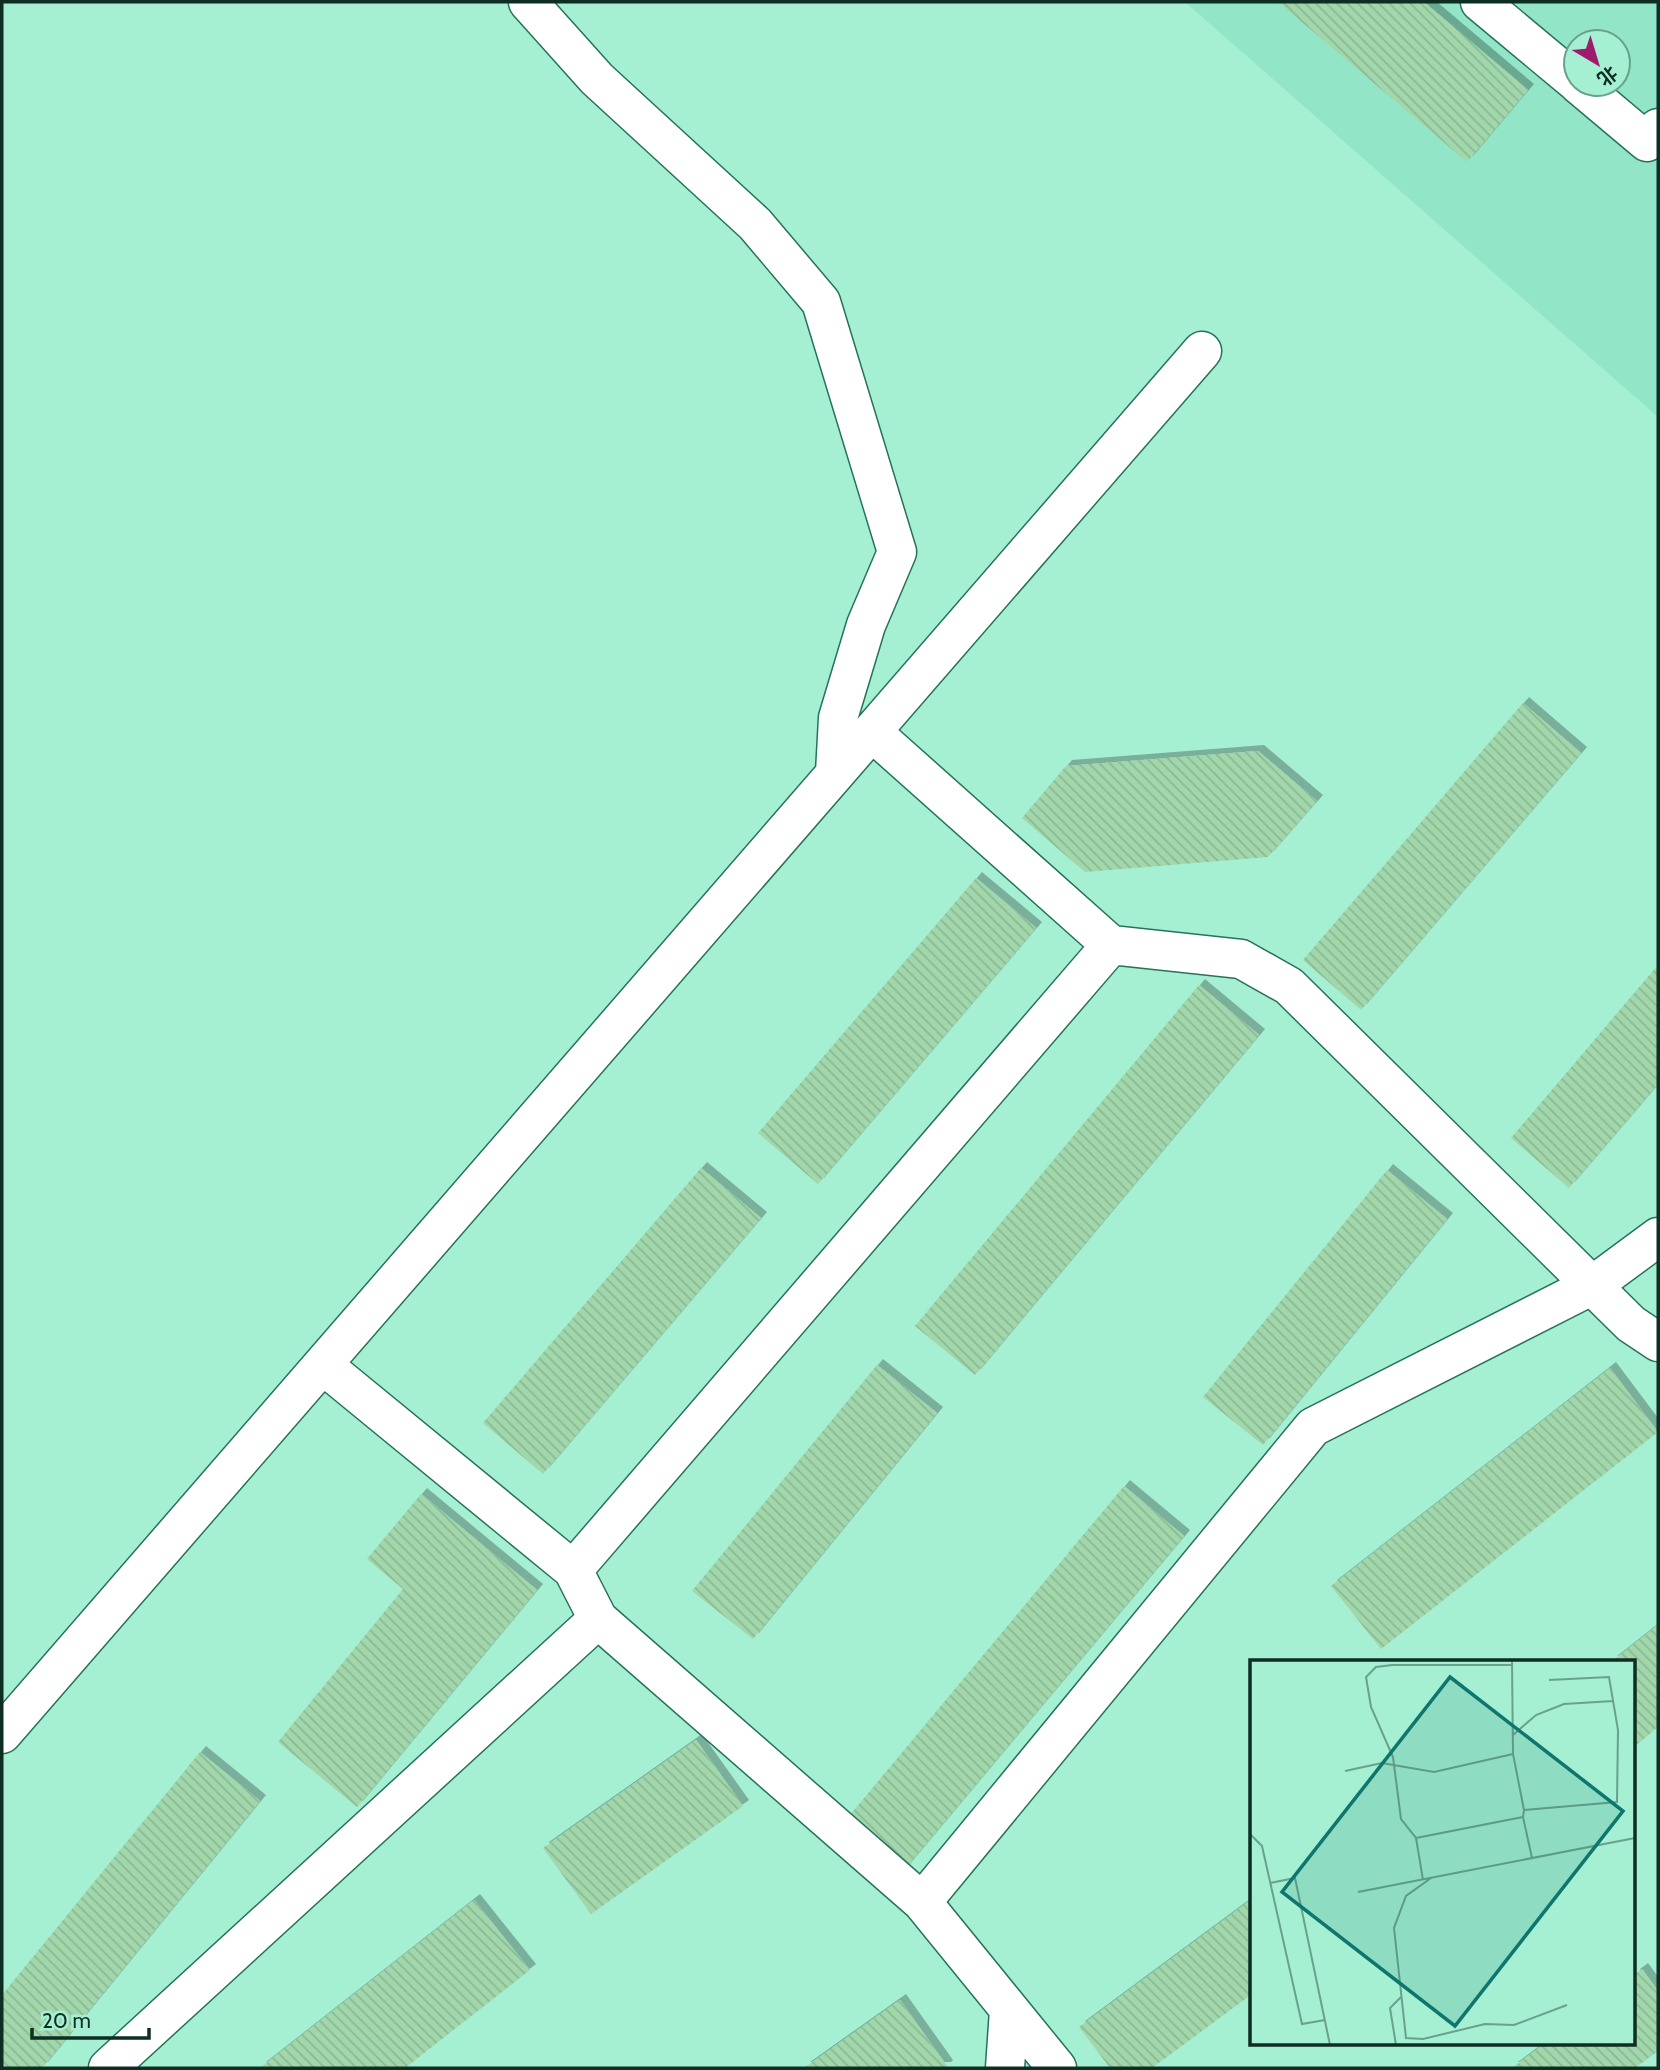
<svg xmlns="http://www.w3.org/2000/svg" width="1660" height="2070" font-family="Cabin,'Noto Sans SC',sans-serif">
<defs>
<pattern id="building-back-hatch" width="6" height="6" patternUnits="userSpaceOnUse" patternTransform="scale(1.75)"><rect width="6" height="6" fill="#a2d7ab"/><path d="M-1 5l2 2M0 0l6 6M5-1l2 2" fill="none" stroke="#8ab993"/></pattern>
<filter id="shadow"><feDropShadow dx="6" dy="-6" stdDeviation="0" flood-color="#0004"/></filter>
</defs>
<rect width="100%" height="100%" fill="#a5efd3"/>
<path fill="#92e5c7" fill-rule="evenodd" d="M1185,2h473v415zM1576,42h42v42h-42z"/>
<path fill="url(#building-back-hatch)" filter="url(#shadow)" d="M1278,2h146l104,88 -61,72z
M1523,703l58,50 -220,257 -58,-50z
M1258,751l59,50 -49,56 -183,15 -63,-54 44,-52z
M976,878l60,50 -218,256 -60,-51z
M1658,965v119l-89,104 -58,-50z
M1199,985l60,50 -284,340 -60,-49z
M701,1168l60,50 -218,256 -60,-51z
M1387,1170l60,49 -184,226 -60,-48z
M877,1365l60,48 -184,226 -61,-48z
M1610,1368l48,64 -277,217 -50,-63z
M1124,1486l60,50 -285,340 -59,-49z
M421,1494l116,96 -180,217 -79,-65 125,-153 -36,-30z
M1658,1625v102l-24,20v-85h-23z
M696,1740l47,66 -152,108 -48,-66z
M200,1752l60,49 -218,267h-40v-73z
M1252,1899v95l-100,74h-42l-31,-41z
M474,1900l56,70 -125,98h-145z
M1642,1969l16,22v60l-23,17h-123l32,-24h90v-69z
M900,2000l47,66 -2,2h-141z"/>
<g fill="none" stroke-linecap="round" stroke-linejoin="round">
<defs>
<path id="minor" d="M528,2l69,77 158,145 66,78 76,250 -31,73 -28,93 -3,55
M1480,2l96,80
M1578,84l69,58 11,-14
M872,732l239,213 130,14 48,27 342,338 27,18
M323,1365l250,205 538,-625
M598,1619l324,283 135,166
M2,1734l1200,-1383
M922,1902l391,-475 280,-142 65,-48
M108,2068l490,-449 -25,-49
M1005,2068l4,-58"/>
</defs>
<use href="#minor" stroke="#27725b" stroke-width="41"/>
<use href="#minor" stroke="#fff" stroke-width="38"/>
</g>
<g transform="translate(1250 1660)">
<rect width="385" height="385" fill="#a5efd3"/>
<path fill="none" stroke="#69a18d" stroke-width="2" d="M262,1l1,93 11,56M263,75l23,-20 28,-11 49,-3M95,111l37,-8 52,9 79,-18M273,157l1,-7 93,-8 1,-72 -9,-53 -60,3M0,174l12,12 40,178 23,-4M166,178l107,-21 9,41M181,218l-25,18 -12,32 12,110 17,1 62,-15 29,1 53,-20M173,220l-7,-42 -15,-19 -8,-62 -22,-50 -5,-30 10,-10 16,-2h120M20,223l25,-5 35,167M108,232l277,-54M146,385l-6,-37 11,-11"/>
<path fill="#0f766e" fill-opacity="0.15" stroke="#0f766e" stroke-width="3.5" d="M200,17l173,134 -168,215 -173,-134z"/>
<rect width="385" height="385" fill="none" stroke="#0e2d23" stroke-width="3.5"/>
</g>
<rect width="1660" height="2070" fill="none" stroke="#0e2d23" stroke-width="7"/>
<g transform="translate(1597 63) rotate(142)"><circle r="33" fill="#a5efd3" stroke="#69a18d" stroke-width="2"/>
<path d="M0-5L12 26L0 18L-12 26Z" fill="#9f1b6c"/>
<text y="-10" font-size="19" font-weight="bold" text-anchor="middle" fill="#0e2d23">北</text>
</g>
<path d="M32 2028v10h117v-10" fill="none" stroke="#0e2d23" stroke-width="3.5"/>
<text x="42" y="2028" font-size="21" fill="#0e2d23" stroke="#a5efd3" stroke-width="5" paint-order="stroke">20 m</text>
</svg>
